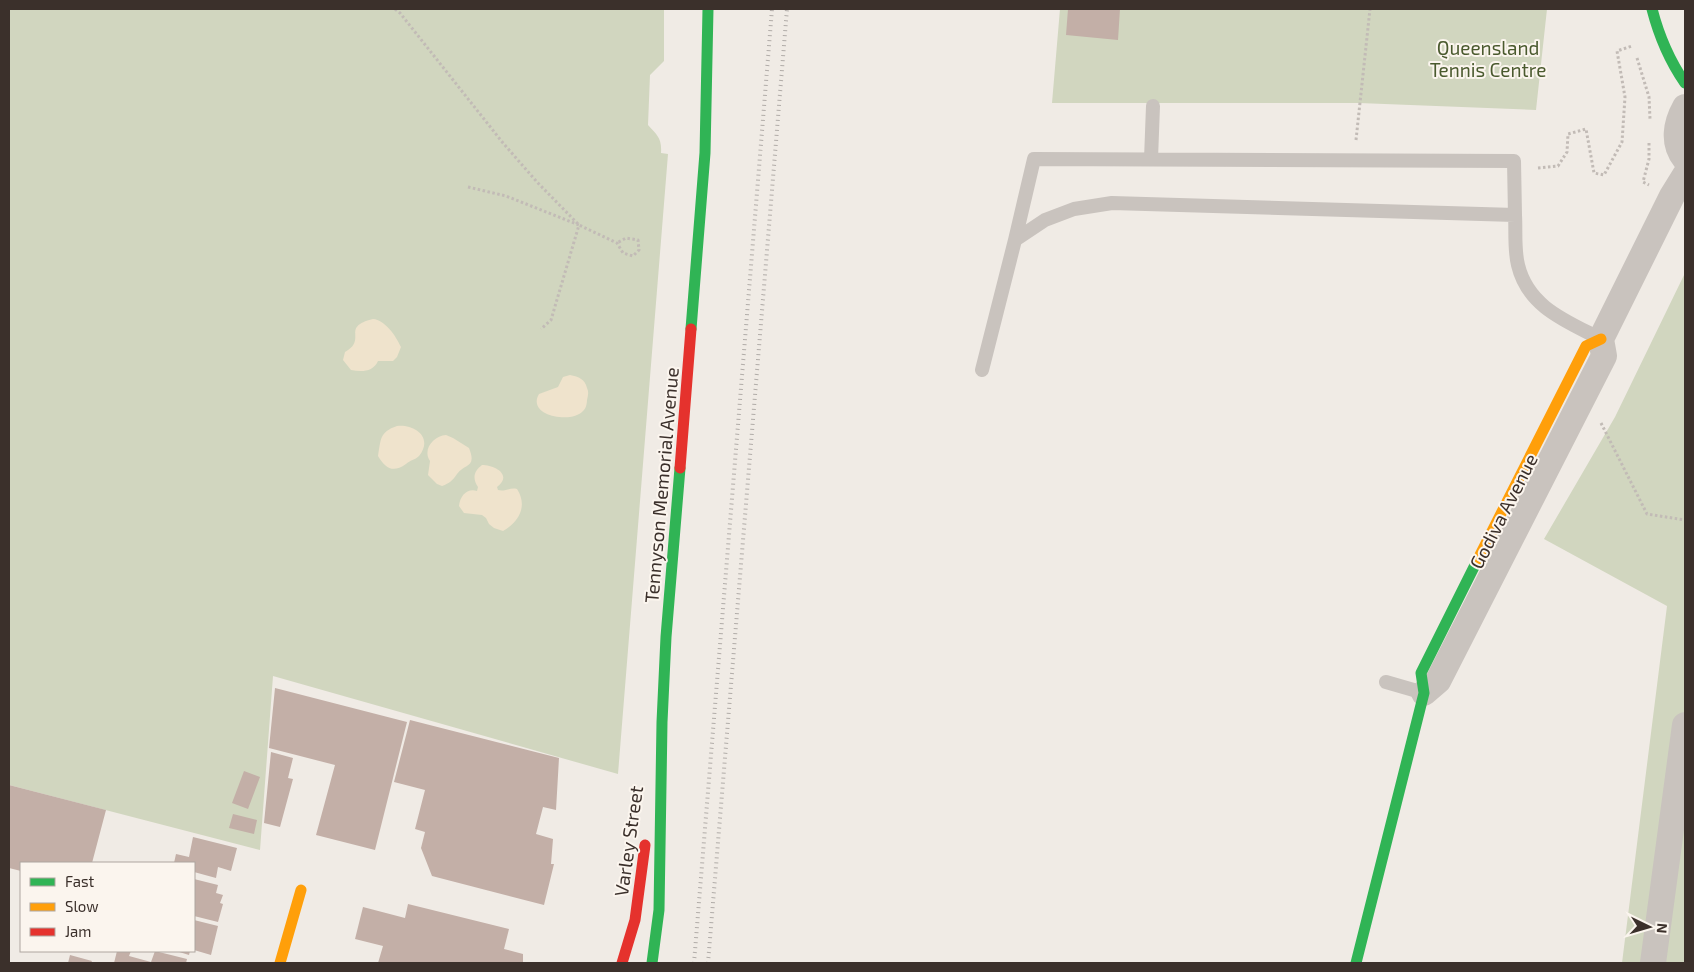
<svg xmlns="http://www.w3.org/2000/svg" width="1694" height="972" font-family="'Exo 2',sans-serif">
<rect width="100%" height="100%" fill="#f0ebe5"/>
<path fill="#d1d6bf" d="M9,9h655v52l-14,14 -2,50c9,10 14,13 13,28l7,1 -50,620 -345,-98 -13,174 -251,-65z
M1060,9h487l-11,101 -177,-7h-307z
M1685,273v690h-63l45,-357 -123,-67 71,-122z"/>
<path fill="#efe3cc" d="M373,319c12,1 23,17 28,28l-4,10 -4,4h-15c-5,11 -16,11 -27,9l-8,-10 2,-8c23,-13 -5,-25 28,-33z
M570,375c9,2 15,4 17,13 2,4 1,8 0,12 0,3 -1,9 -4,11 -11,13 -57,5 -44,-17l19,-7 5,-10z
M397,426c17,-2 37,11 22,30 -4,4 -9,4 -13,8 -13,9 -20,5 -28,-8 3,-16 1,-24 19,-30z
M446,435l7,3 16,10c8,20 -4,15 -12,26 -5,7 -7,9 -15,12l-5,-2 -9,-9 2,-14c-8,-12 4,-25 16,-26z
M482,465c13,0 31,10 15,22l1,3c7,2 12,-3 19,-1 11,17 2,33 -14,42l-9,-3 -5,-4 -3,-6 -4,-3 -18,-2 -5,-7c1,-10 8,-18 18,-15l1,-4c-6,-9 -4,-16 4,-22z"/>
<path fill="#c3afa7" d="M1068,9h52l-2,31 -52,-5z
M275,688l132,34 -32,128 -59,-15 19,-70 -66,-17z
M410,720l149,38 -3,52 -13,-3 -7,27 17,5 -2,25h3l-10,41 -112,-29 -11,-28 4,-16 -10,-3 10,-39 -31,-8z
M271,752l22,6 -5,20 5,1 -13,48 -16,-4z
M244,771l16,6 -12,32 -16,-6z
M9,785l97,25 -14,53h-71v8l-12,-3z
M233,814l24,6 -3,14 -25,-6z
M193,837l44,11 -6,23 -13,-4 -2,11 -22,-6v-9h-20l2,-9 13,3z
M194,879l24,6 -2,8 7,2 -3,8 3,1 -5,18 -24,-6z
M408,904l101,25 -5,20 19,5v9h-145l5,-17 -28,-7 8,-32 42,11z
M194,920l24,6 -7,29 -17,-5z
M117,951h14l-2,5 22,6 4,-11 32,8 -1,4h-72z
M176,951h14l-1,4z
M70,955l22,6 -1,2h-23z"/>
<g fill="none" stroke-linecap="round" stroke-linejoin="round">
<path stroke="#c2bbb6" stroke-width="3" stroke-dasharray="2.5 2.5" stroke-linecap="butt" d="M395,9l5,4 103,130 34,39 42,43 38,18 6,10 10,3 6,-6 -1,-10 -12,-2 -9,5
M1637,58l12,39 1,22
M1356,140l14,-131
M1649,143v16l-6,23 6,3
M1538,168l20,-2 9,-14 1,-18 18,-5 8,44 10,2 18,-33 3,-45 -8,-46 15,-5
M468,187l38,9 73,29 -28,95 -10,9
M1601,423l46,91 38,6"/>
<path stroke="#c9c3be" stroke-width="14" d="M1151,159l2,-53
M1015,240l19,-81 480,2 1,54
M982,370l33,-130 30,-20 29,-11 38,-6 403,12c1,16 -1,34 3,50 10,42 48,56 83,74
M1386,682l38,11"/>
<path stroke="#c9c3be" stroke-width="26" d="M1685,107c-9,16 -13,36 0,52
M1424,693l14,-12 166,-325 -3,-17 71,-143 13,-21
M1653,963l32,-238"/>
<path stroke="#30b455" stroke-width="11" d="M1652,9c7,27 17,51 33,74
M691,329l14,-176 3,-144
M652,963l7,-53 3,-188 4,-85 14,-169
M1356,963l68,-270 -3,-20 57,-114"/>
<path stroke="#ff9f0a" stroke-width="11" d="M1478,559l108,-213 15,-7
M280,963l21,-73"/>
<path stroke="#e5322d" stroke-width="11" d="M680,468l11,-139
M622,963l13,-43 10,-75"/>
<path stroke="#b1aca8" stroke-width="4" stroke-dasharray="1 4" stroke-linecap="butt" d="M694,963l78,-954
M708,963l79,-954"/>
</g>
<g text-anchor="middle" dominant-baseline="central" stroke-width="4" stroke-linejoin="round" paint-order="stroke">
<g font-size="19" fill="#4a5a2e" stroke="#fbf5ee">
<text x="1488" y="47">Queensland<tspan x="1488" dy="22">Tennis Centre</tspan></text>
</g>
<g font-size="19" fill="#3b302b" stroke="#fbf5ee">
<text transform="translate(661 485) rotate(-85)">Tennyson Memorial Avenue</text>
<text transform="translate(1503 511) rotate(-63)">Godiva Avenue</text>
<text transform="translate(628 841) rotate(-82)">Varley Street</text>
</g>
</g>
<rect width="1694" height="972" fill="none" stroke="#3b302b" stroke-width="20"/>
<rect x="20" y="862" width="175" height="90" fill="#fbf5ee" stroke="#aea6a0"/>
<rect x="30" y="878" width="25" height="8" fill="#30b455" stroke="#aea6a0"/>
<text x="65" y="887" font-size="15" fill="#3b302b">Fast</text>
<rect x="30" y="903" width="25" height="8" fill="#ff9f0a" stroke="#aea6a0"/>
<text x="65" y="912" font-size="15" fill="#3b302b">Slow</text>
<rect x="30" y="928" width="25" height="8" fill="#e5322d" stroke="#aea6a0"/>
<text x="65" y="937" font-size="15" fill="#3b302b">Jam</text>
<g transform="translate(1649 927) rotate(95)" stroke="#fbf5ee" stroke-width="4" paint-order="stroke">
<path d="M0-4L9 19L0 12L-9 19Z" fill="#3b302b"/>
<text y="-8" font-size="14" font-weight="bold" text-anchor="middle" fill="#3b302b">N</text>
</g>
</svg>
